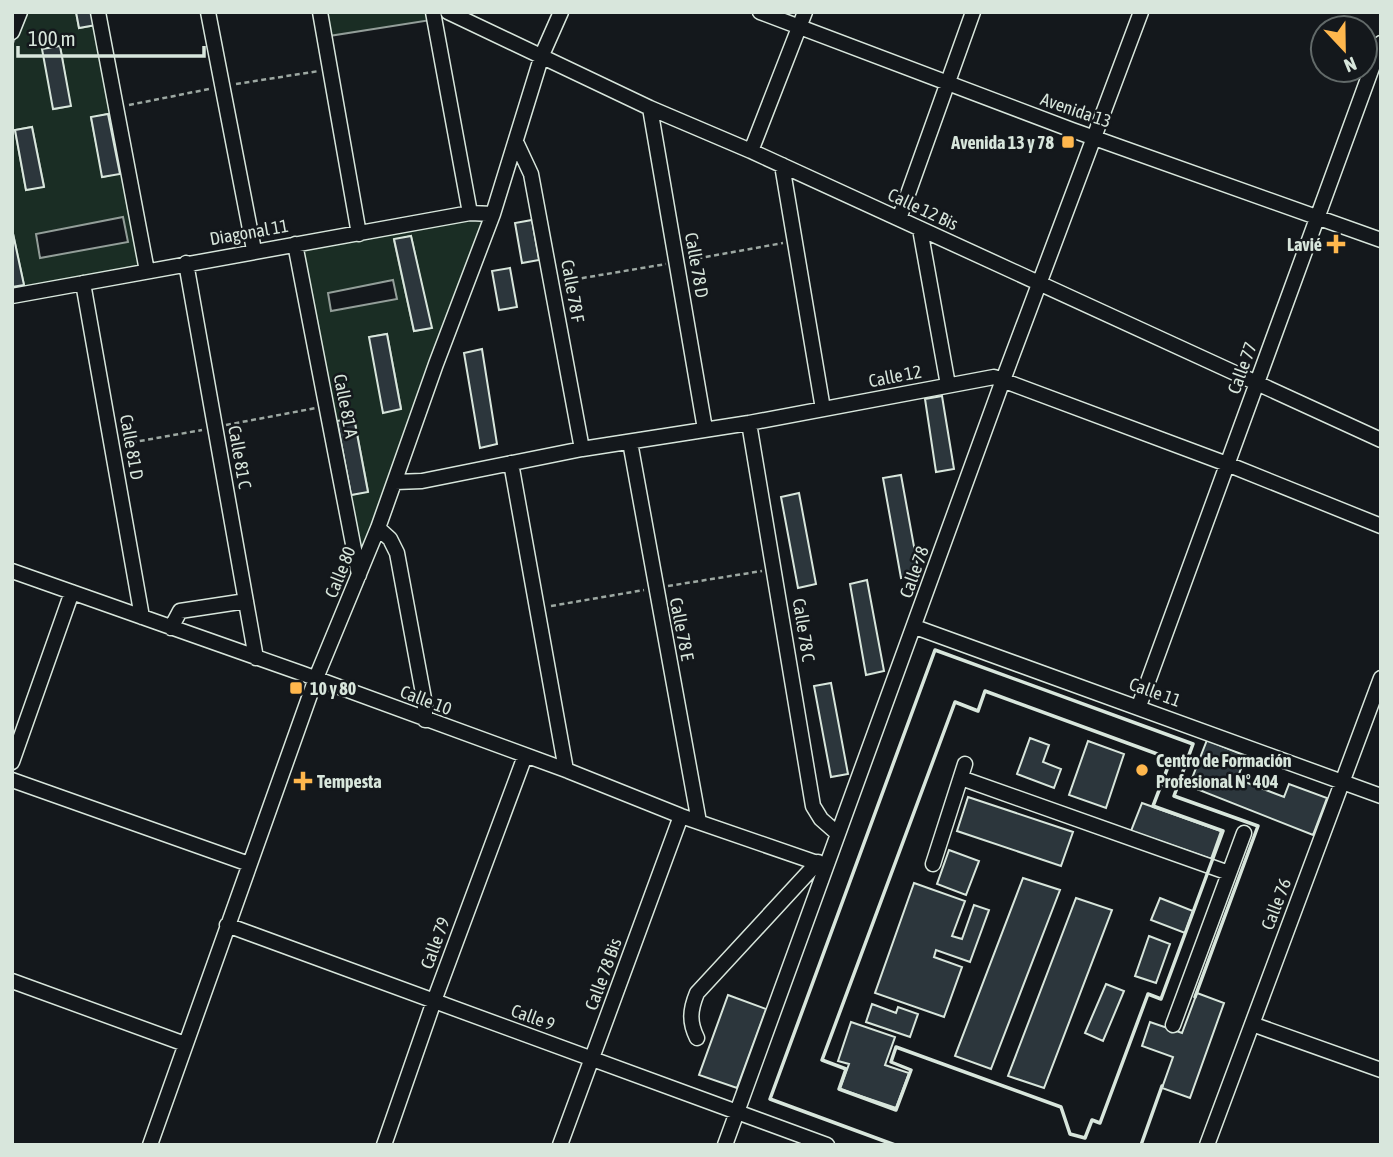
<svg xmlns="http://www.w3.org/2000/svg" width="1393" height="1157" font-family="'Asap Condensed',sans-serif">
<rect width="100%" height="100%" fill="#14181c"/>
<path fill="#1a2d24" stroke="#939e99" stroke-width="2" fill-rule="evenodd" d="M25,12h51l3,16 17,-3 45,241 -129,24v-3l12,-2 -12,-56v-183zM60,46l10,60 -16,3 -11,-60zM108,114l11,59 -16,4 -12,-59zM32,127l12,59 -18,4 -11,-60zM123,217l5,25 -88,16 -4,-24z
M327,12h102l2,8 -102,16z
M493,214l-134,361 -64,-331zM411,236l20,92 -17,3 -20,-91zM393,280l4,19 -66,12 -3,-18zM387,334l14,74v1l-31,-72zM354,418l14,73 -17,4 -14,-73z"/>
<path fill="#2c363c" stroke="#d8e6dc" stroke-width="2" d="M76,12h18l2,13 -17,3z
M60,46l11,60 -18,3 -11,-60z
M108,114l12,60 -18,3 -11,-60z
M32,127l12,60 -18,3 -11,-60z
M532,220l7,40 -17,3 -7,-40z
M12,229l12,56 -12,2z
M411,236l21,92 -18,3 -20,-92z
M510,268l7,39 -18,3 -7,-39z
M387,334l14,75 -18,4 -14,-76z
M482,349l15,95 -17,4 -16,-95z
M942,396l12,73 -18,3 -11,-73z
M354,418l14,74 -17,3 -14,-74z
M901,475l18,99 -18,4 -18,-100z
M799,493l17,91 -18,4 -17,-91z
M867,580l17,91 -18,4 -16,-91z
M831,683l17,91 -17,3 -17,-91z
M1030,738l19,7 -6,17 18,7 -7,19 -37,-14z
M1207,740l39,16 -9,23 47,18 5,-13 38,14 -14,37 -124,-49z
M1088,741l36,13 -18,54 -37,-13z
M968,797l105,35 -12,34 -104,-35z
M1142,803l79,28 -10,28 -80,-28z
M949,850l30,11 -13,34 -29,-11z
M1023,878l37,12 -69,179 -36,-13z
M914,883l51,18 -13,35 10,3 12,-34 15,5 -19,52 -34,-12 -2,7 28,10 -18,50 -69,-24z
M1076,898l36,12 -68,178 -36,-12z
M1160,898l33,13 -8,22 -34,-13z
M1149,936l21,8 -14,39 -21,-7z
M1106,984l18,7 -21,50 -18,-8z
M1197,993l27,10 -34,95 -28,-10 11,-31 -31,-11 8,-24 32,11z
M728,995l38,14 -29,79 -38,-13z
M872,1004l24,9 2,-6 20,7 -8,23 -44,-15z
M851,1022l44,15 -10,28 24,8 -13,35 -56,-19 9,-25 -11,-3z"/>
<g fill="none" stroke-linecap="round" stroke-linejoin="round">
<defs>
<path id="minor" d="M98,12l49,259
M208,12l46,238
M320,12l39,222
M433,12l37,201
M448,12l202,96 101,43 630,289
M760,12l312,118 309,110
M12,32l8,-20
M650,108l55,321
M517,144l14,30 51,275
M751,151l54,-139
M782,165l41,244
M899,219l74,-207
M920,229l28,156
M295,244l64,331
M186,263l70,395
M83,283l59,334
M12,296l458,-83 23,1
M749,423l64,383 8,13 17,15
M630,442l69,380
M511,463l55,307
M395,482l27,-1 160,-32 167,-26 245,-46 233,87 154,62
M378,528l12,11 7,14 28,151v16
M12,571l289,102 265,97 115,46 145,50
M915,627l466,169
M171,628l9,-17 66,-10
M1139,706l242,-663
M12,762l60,-170
M961,778l268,95
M12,780l237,84
M933,864l32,-100
M227,925l600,220
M12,981l173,63
M1252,1024l129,46
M1173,1025l71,-192
M697,1038c-8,-16 -7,-28 0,-45l121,-131
M150,1145l166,-467 62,-150 58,-164 57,-150 49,-159 19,-43
M384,1145l50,-144 91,-245
M560,1145l121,-329
M725,1145l278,-765 138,-368
M1207,1145l174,-467"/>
</defs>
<use href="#minor" stroke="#d8e6dc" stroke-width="17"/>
<path stroke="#9da8a2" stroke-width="2.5" stroke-dasharray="5 3.5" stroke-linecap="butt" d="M236,84l83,-13
M129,105l80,-16
M689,260l94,-17
M565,281l101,-17
M226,425l90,-17
M123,444l79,-14
M668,586l94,-15
M551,606l93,-16"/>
<use href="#minor" stroke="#14181c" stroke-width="14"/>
<path stroke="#d8e6dc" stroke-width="3.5" d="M985,691l186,68 -18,47 70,25 -62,168 -13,-5 -48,129 -8,-3 -7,18 -15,-4 -9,-27 -165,-60 -5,15 20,8 -15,40 -57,-21 7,-20 -24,-9 133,-358 23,9z
M895,1145l-125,-46 165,-449 258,94 -19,52 84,30 -63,171
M1141,1145l21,-59"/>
</g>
<g fill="#ffb74d" stroke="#14181c" stroke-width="2.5">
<rect x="1061" y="135" width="14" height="14" rx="3.5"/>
<path d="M1332.5 233.5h7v7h7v7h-7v7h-7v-7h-7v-7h7z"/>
<rect x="289" y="681" width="14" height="14" rx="3.5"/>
<circle cx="1142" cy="770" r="7"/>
<path d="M299.5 770.5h7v7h7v7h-7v7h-7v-7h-7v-7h7z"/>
</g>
<g text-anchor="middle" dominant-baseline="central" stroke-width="5" stroke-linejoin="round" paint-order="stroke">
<g font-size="18" fill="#d8e6dc" stroke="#14181c">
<text transform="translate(1076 110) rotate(19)">Avenida 13</text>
<text transform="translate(923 209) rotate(25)">Calle 12 Bis</text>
<text transform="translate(249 232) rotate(-10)">Diagonal 11</text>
<text transform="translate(697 265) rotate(80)">Calle 78 D</text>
<text transform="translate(573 291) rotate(80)">Calle 78 F</text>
<text transform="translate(1242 368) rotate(-70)">Calle 77</text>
<text transform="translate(895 376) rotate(-11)">Calle 12</text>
<text transform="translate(346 406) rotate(79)">Calle 81 A</text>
<text transform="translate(132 447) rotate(80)">Calle 81 D</text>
<text transform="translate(240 457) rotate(80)">Calle 81 C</text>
<text transform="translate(340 572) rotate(-68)">Calle 80</text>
<text transform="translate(914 572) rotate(-70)">Calle 78</text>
<text transform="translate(682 629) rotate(79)">Calle 78 E</text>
<text transform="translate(804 630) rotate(81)">Calle 78 C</text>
<text transform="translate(1155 692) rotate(20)">Calle 11</text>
<text transform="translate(426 700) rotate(21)">Calle 10</text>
<text transform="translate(1276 904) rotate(-69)">Calle 76</text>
<text transform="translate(435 943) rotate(-70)">Calle 79</text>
<text transform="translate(603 974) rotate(-70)">Calle 78 Bis</text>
<text transform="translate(533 1017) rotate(20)">Calle 9</text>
</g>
<g font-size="18" font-weight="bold" fill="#d8e6dc" stroke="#14181c" text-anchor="start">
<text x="1054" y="142" text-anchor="end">Avenida 13 y 78</text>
<text x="1322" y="244" text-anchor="end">Lavié</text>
<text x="310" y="688">10 y 80</text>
<text x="1156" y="760">Centro de Formación<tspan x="1156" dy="21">Profesional N° 404</tspan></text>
<text x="317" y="781">Tempesta</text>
</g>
</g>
<rect width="1393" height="1157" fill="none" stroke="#d8e6dc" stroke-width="28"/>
<g transform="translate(1344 49) rotate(158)"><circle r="33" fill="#14181c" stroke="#626a69" stroke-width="2"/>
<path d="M0-5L12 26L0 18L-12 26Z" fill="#ffb74d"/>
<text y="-10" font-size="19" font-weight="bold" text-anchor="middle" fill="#d8e6dc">N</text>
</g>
<path d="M18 46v10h186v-10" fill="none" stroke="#d8e6dc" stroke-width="3.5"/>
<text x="28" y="46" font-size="21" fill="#d8e6dc" stroke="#14181c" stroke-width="5" paint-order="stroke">100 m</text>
</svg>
